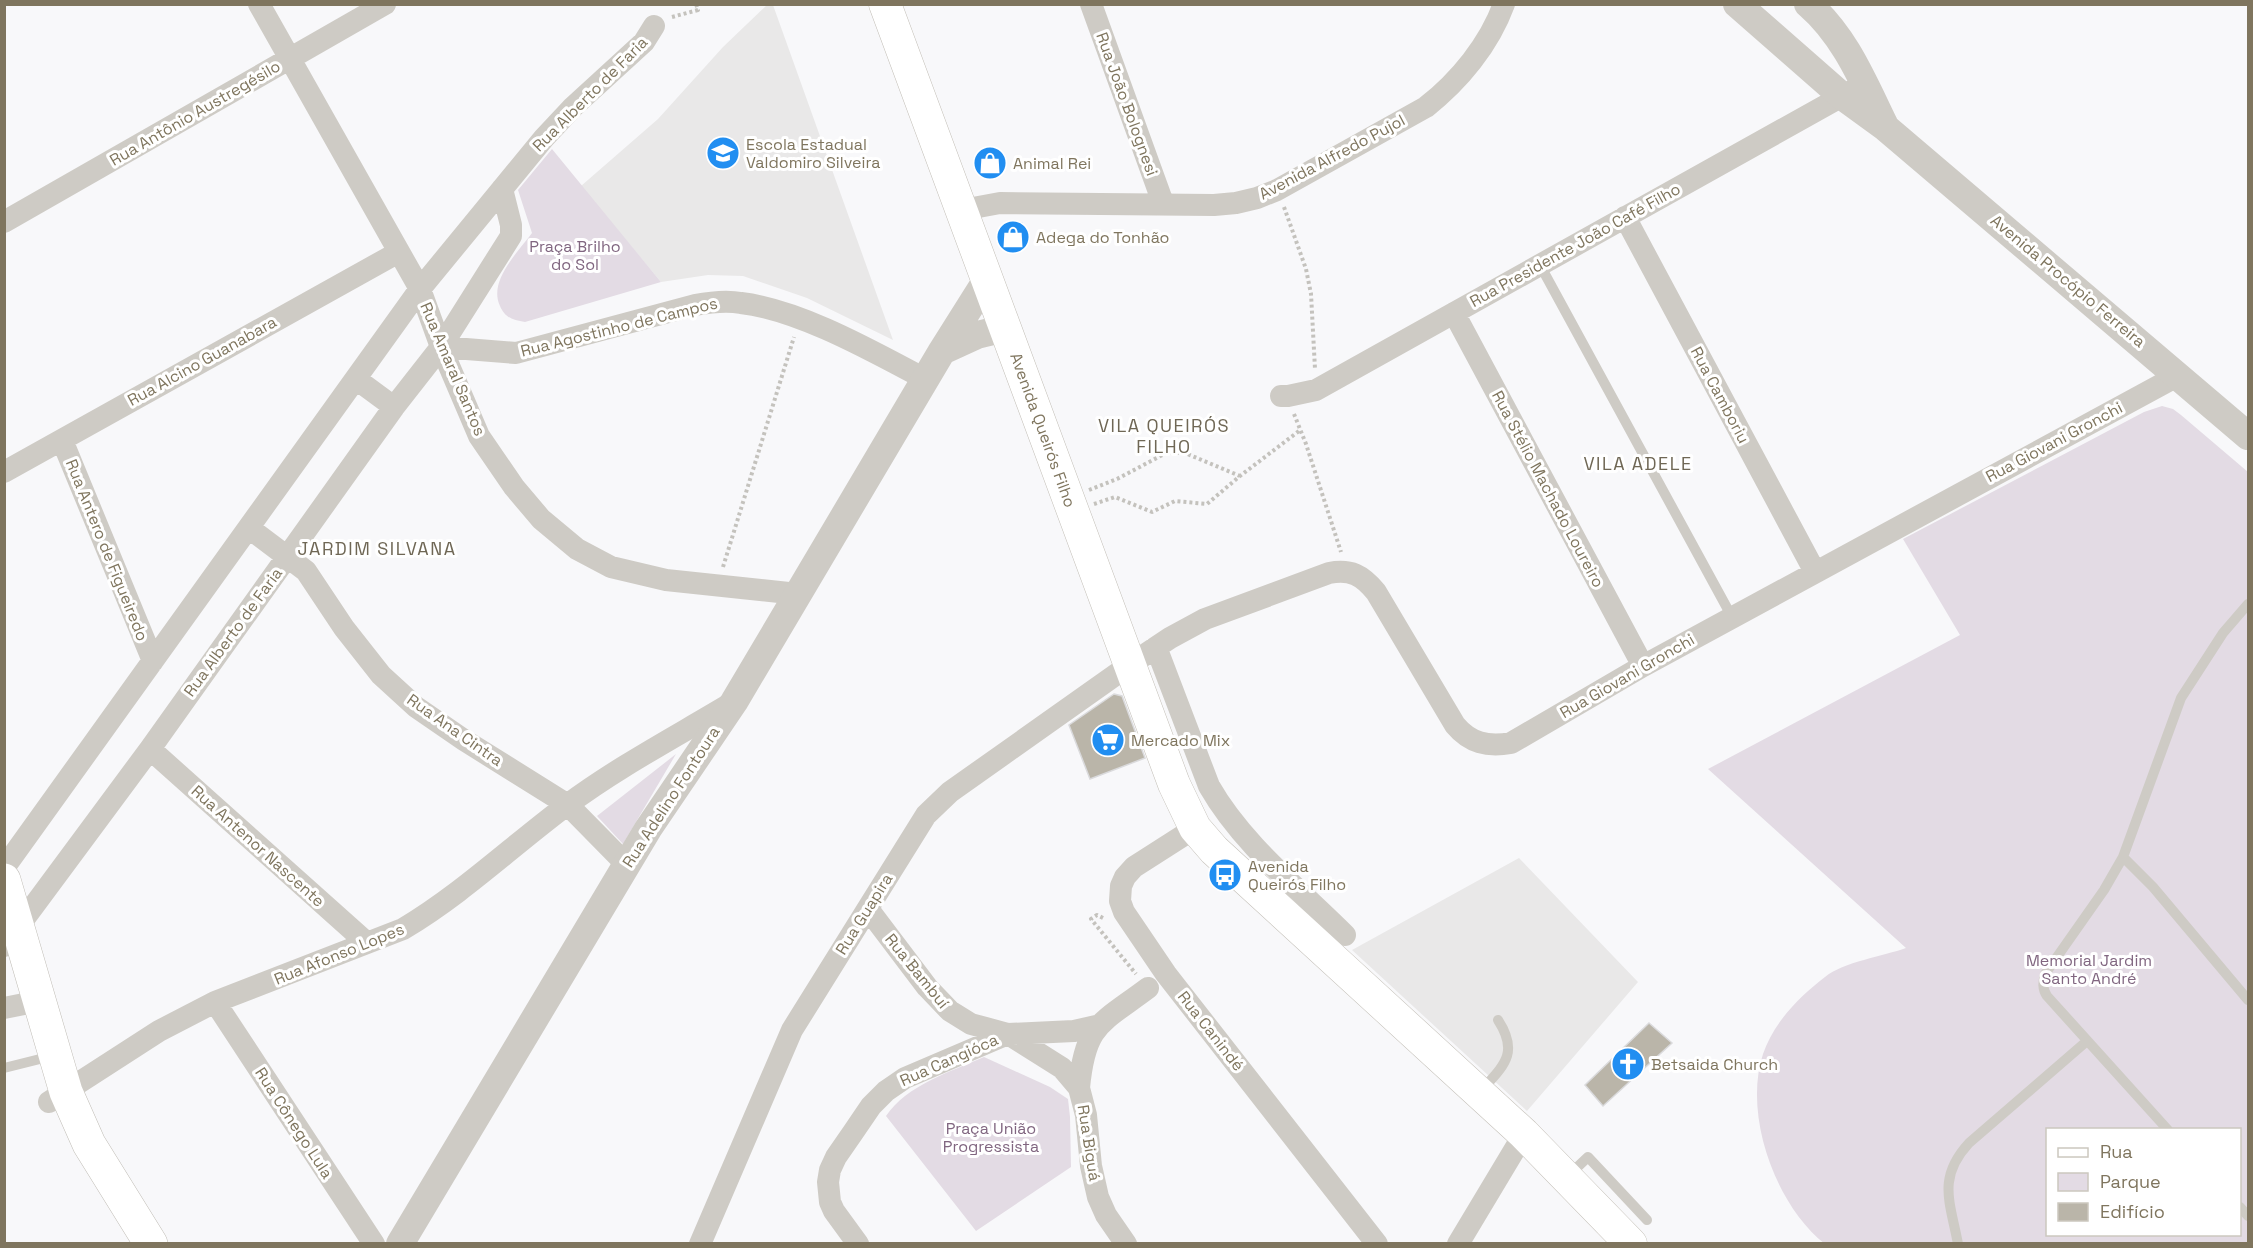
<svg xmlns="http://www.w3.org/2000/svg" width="2253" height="1248" font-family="'Space Grotesk',sans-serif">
<rect width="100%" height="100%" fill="#f8f8fa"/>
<path fill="#e9e8e8" d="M767,5h6l120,335 -86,-42 -64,-22 -35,-1 -47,7 -80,-96 77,-67 65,-72z
M1519,858l119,124 -111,129 -175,-161z"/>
<path fill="#e3dbe4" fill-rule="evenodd" d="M552,149l109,133 -136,40c-12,-2 -20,-4 -25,-16 -12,-25 18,-54 32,-73l-14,-43z
M2162,406l11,3 8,6 67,57v771l-423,1c-50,-39 -82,-130 -62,-190 11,-32 36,-57 62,-77 18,-15 59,-21 81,-29l-198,-179 252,-134 -57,-96 241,-127zM2048,1130h192v104h-192z
M676,754l-53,90 -26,-28z
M984,1057l66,30 18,12 2,18 1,50 -95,64 -90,-115c21,-31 64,-44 98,-59z"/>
<path fill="#bab5a9" stroke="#dadadc" stroke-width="1.5" d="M1114,694l8,2 23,62 -55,21 -21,-54z
M1649,1023l23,20 -69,63 -18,-21z"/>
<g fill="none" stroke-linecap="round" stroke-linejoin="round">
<defs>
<path id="secondary" d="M885,4l289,780 21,44 19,22 310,284 107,110"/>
<path id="primary" d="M4,880l62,212 23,52 62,100"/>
</defs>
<use href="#secondary" stroke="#c3bfb7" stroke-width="33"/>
<use href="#primary" stroke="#c0bdb6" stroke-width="34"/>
<path stroke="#c4c2bd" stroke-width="4" stroke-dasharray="3 3" stroke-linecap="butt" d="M672,17l26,-7 -2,-6
M1284,207l22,62 5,25 4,75
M1294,414l12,30 35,108
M1089,490l28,-11 51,-27 17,1 55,23
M1094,504l21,-7 37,15 23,-11 32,3 33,-28 59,-45
M723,567l71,-230
M1103,918l-6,-3 -6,4 45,55"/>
<path stroke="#cecbc5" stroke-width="10" d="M1540,265l192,352
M2123,857l30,30 95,113
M4,1068l48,-12
M1480,1092c23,-26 40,-38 18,-72
M2168,1130l-121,-134c-5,-7 -4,-14 -2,-22l59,-84 19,-33 58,-159 42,-65 25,-29
M1569,1175l19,-18 59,63
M2240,1207l8,9
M1958,1244c-8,-43 -21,-66 11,-101l118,-102"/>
<path stroke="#cecbc5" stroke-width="22" d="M259,4l161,285 21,58 38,89 35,51 27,32 36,30 34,18 55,13 132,14
M1091,4l72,199
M962,210l38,-7 214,2 22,-2 21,-5 20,-8 149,-83c33,-26 63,-62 78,-103
M1625,217l190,355
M4,222l381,-218
M1454,313l189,353
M441,347l75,6 179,-48c16,-3 31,-5 46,-2 59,7 131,48 184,76
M356,379l38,28
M1281,396h7l28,-6 539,-301
M62,440l91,221
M4,472l395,-220
M249,528l57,43 38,57 37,47 35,32 48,33 104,65 59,60
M1156,647l53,139c33,58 89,102 136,149
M150,749l217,194
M1195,828l-61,39 -9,10 -4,9 -1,15 4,11 42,62 211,270
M4,868l416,-579 124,-151 29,-31 71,-65 10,-16
M868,909l59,78 23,24 21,13 37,10 54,34 17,20 7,27 5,51 7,31 8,18 20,29
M4,946l146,-197 244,-342 47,-60 70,-111v-11l-9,-36
M215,1002l159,242
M4,1008l35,-7
M1079,1088c6,-64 21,-64 69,-100
M49,1102l110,-71 56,-29 188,-73c59,-35 109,-83 164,-124 51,-38 108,-68 163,-101
M700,1244l92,-214 134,-215 24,-23 178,-126 42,-28 35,-19 124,-46c22,-4 33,2 47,19l79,133c15,18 32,22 56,18l132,-77 536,-291
M858,1244l-24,-33 -4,-9 -2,-20 2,-12 6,-13 18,-26 17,-25 15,-15 19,-13 103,-44 66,-3 22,-5
M1458,1244l66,-110"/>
<path stroke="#cecbc5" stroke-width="28" d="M1737,4l105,92 44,32 362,308
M1808,4c37,32 55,77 76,120
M942,351l35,-16 29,-7
M400,1244l248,-415 86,-127 208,-351 46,-73"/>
<use href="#secondary" stroke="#fff" stroke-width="32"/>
<use href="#primary" stroke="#fff" stroke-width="33"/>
</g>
<defs>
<symbol id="school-disc" viewBox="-11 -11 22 22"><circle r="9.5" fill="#218ef1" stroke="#fff"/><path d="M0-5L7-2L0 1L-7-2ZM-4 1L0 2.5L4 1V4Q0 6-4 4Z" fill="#fff"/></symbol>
<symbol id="shop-disc" viewBox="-11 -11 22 22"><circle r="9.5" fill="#218ef1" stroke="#fff"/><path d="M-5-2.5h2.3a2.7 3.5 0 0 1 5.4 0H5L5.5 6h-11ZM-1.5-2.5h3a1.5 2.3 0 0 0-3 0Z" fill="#fff"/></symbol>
<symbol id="supermarket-disc" viewBox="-11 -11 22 22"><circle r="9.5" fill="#218ef1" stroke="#fff"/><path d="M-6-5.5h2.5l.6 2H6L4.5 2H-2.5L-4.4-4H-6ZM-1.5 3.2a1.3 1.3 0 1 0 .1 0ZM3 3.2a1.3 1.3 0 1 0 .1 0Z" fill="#fff"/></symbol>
<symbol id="bus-disc" viewBox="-11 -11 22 22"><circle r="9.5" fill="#218ef1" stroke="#fff"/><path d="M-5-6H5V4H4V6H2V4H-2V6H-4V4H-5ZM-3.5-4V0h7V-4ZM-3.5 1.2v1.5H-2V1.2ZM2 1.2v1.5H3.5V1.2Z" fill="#fff"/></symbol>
<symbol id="church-disc" viewBox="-11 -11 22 22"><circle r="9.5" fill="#218ef1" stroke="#fff"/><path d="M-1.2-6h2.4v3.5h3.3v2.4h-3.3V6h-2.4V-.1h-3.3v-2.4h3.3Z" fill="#fff"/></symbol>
</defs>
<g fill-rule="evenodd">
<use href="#school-disc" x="704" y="134" width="38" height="38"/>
<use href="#shop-disc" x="971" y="144" width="38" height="38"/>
<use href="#shop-disc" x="994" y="218" width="38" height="38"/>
<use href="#supermarket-disc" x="1089" y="721" width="38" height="38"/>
<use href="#bus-disc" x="1206" y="856" width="38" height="38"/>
<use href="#church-disc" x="1609" y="1045" width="38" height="38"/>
</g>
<g text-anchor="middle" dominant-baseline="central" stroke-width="6" stroke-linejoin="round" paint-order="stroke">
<g font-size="16" fill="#7f755e" stroke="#fff">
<text transform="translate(590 94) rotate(-45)">Rua Alberto de Faria</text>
<text transform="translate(1127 104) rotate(70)">Rua João Bolognesi</text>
<text transform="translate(195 113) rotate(-30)">Rua Antônio Austregésilo</text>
<text transform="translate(1332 157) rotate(-28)">Avenida Alfredo Pujol</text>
<text transform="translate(1575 245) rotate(-29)">Rua Presidente João Café Filho</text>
<text transform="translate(2068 281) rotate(40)">Avenida Procópio Ferreira</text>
<text transform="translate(619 327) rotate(-14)">Rua Agostinho de Campos</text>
<text transform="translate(202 361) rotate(-29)">Rua Alcino Guanabara</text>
<text transform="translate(453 369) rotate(67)">Rua Amaral Santos</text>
<text transform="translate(1720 395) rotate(62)">Rua Camboriu</text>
<text transform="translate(1043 430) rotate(70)">Avenida Queirós Filho</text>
<text transform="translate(2054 442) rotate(-28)">Rua Giovani Gronchi</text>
<text transform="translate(1548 489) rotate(62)">Rua Stélio Machado Loureiro</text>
<text transform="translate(107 550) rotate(68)">Rua Antero de Figueiredo</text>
<text transform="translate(233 632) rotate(-54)">Rua Alberto de Faria</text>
<text transform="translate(1627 676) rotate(-30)">Rua Giovani Gronchi</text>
<text transform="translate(455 730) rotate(35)">Rua Ana Cintra</text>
<text transform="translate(671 797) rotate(-57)">Rua Adelino Fontoura</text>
<text transform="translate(258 846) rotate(42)">Rua Antenor Nascente</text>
<text transform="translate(864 914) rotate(-58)">Rua Guapira</text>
<text transform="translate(339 954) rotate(-22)">Rua Afonso Lopes</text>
<text transform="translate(917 971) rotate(51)">Rua Bambuí</text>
<text transform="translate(1211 1031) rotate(52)">Rua Canindé</text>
<text transform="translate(949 1060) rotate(-24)">Rua Cangióca</text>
<text transform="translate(294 1123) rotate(57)">Rua Cônego Lula</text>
<text transform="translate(1089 1143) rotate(81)">Rua Biguá</text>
</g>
<g font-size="16" fill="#7f755e" stroke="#fff" text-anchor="start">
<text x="746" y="144">Escola Estadual<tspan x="746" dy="18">Valdomiro Silveira</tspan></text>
<text x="1013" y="163">Animal Rei</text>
<text x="1036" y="237">Adega do Tonhão</text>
<text x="1131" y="740">Mercado Mix</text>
<text x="1248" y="866">Avenida<tspan x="1248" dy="18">Queirós Filho</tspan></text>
<text x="1651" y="1064">Betsaida Church</text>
</g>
<g font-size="16" fill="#816680" stroke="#fff">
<text x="575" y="246">Praça Brilho<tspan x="575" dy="18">do Sol</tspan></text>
<text x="2089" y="960">Memorial Jardim<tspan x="2089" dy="18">Santo André</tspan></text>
<text x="991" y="1128">Praça União<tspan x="991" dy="18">Progressista</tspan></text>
</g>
<g font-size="18" letter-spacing="1.5" fill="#6f6755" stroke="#fff">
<text x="1164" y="425">VILA QUEIRÓS<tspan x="1164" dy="21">FILHO</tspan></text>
<text x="1638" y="463">VILA ADELE</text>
<text x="377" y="548">JARDIM SILVANA</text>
</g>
</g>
<rect width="2253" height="1248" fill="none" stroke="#7f755e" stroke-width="12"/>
<rect x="2046" y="1128" width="195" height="108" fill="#ffffff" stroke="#ccc8bf" stroke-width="1.5"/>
<rect x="2058" y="1148" width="30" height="9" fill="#ffffff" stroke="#ccc8bf" stroke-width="1.5"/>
<text x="2100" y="1158" font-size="18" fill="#7f755e">Rua</text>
<rect x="2058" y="1173" width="30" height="18" fill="#e3dbe4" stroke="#ccc8bf" stroke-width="1.5"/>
<text x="2100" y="1188" font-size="18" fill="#7f755e">Parque</text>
<rect x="2058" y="1203" width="30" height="18" fill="#bab5a9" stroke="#ccc8bf" stroke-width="1.5"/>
<text x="2100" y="1218" font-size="18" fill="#7f755e">Edifício</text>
</svg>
